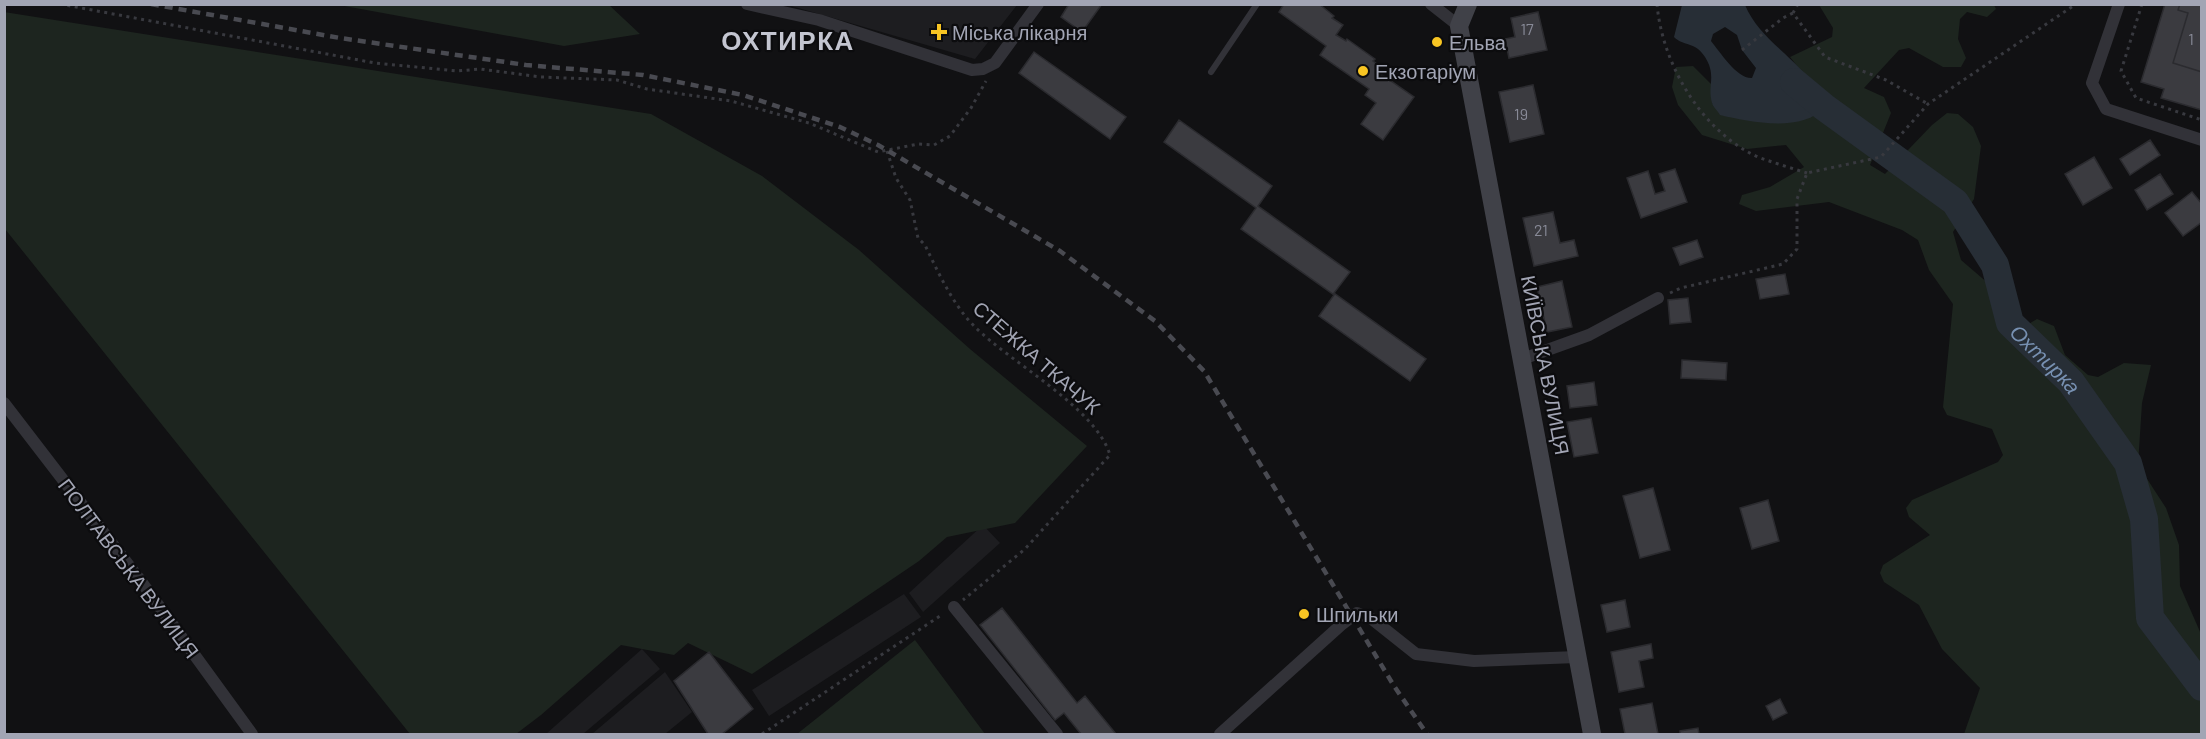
<svg xmlns="http://www.w3.org/2000/svg" width="2206" height="739" font-family="Barlow,sans-serif">
<rect width="100%" height="100%" fill="#111113"/>
<path fill="#1d1d20" d="M788,5l229,-1v1l-42,54z
M983,525l17,18 -77,69 -14,-19z
M904,594l17,23 -152,99 -17,-26z
M642,649l18,20 -77,65h-37z
M665,672l27,40 -27,22h-73z"/>
<path fill="#1d251f" d="M339,5h270l31,29 -76,12z
M1819,5h175l2,4 -9,8 -20,-5 -7,7 -2,20 8,19 -5,9h-18l-34,-19 -10,2 -35,38 20,9 7,16 -21,52 15,9 47,-49 15,-12 11,1 15,13 8,19 -7,53 -21,33 8,28 28,24 9,39 16,10 23,-14 17,7 11,29 23,20 10,2 26,-14 27,2 -9,38 -4,62 28,43 13,37 1,41 21,48v100h-237l16,-46 -38,-39 -23,-44 -35,-23 -4,-9 3,-8 47,-30 -21,-18 -3,-9 6,-8 86,-38 5,-7 -11,-26 -45,-14 -4,-8 10,-103 -24,-34 -11,-30 -16,-10 -73,-28 -73,9 -17,-7 3,-9 28,-8 34,-20 -18,-22 -39,4 -45,-14 -24,-30 -6,-18 4,-20 17,-1 19,19v19l109,-8 -31,-39 42,-20 1,-9z
M4,12l647,102 111,62 97,74 111,99 117,97 -72,77 -68,14 -28,24 -167,113 -64,-31 -14,12 -53,-10 -80,70 -25,19h-106l-405,-505z
M915,640l70,94h-188z"/>
<path fill="#272e36" fill-rule="evenodd" d="M1682,5h63c17,41 67,59 79,102 -20,26 -75,15 -104,8 -2,-4 -7,-8 -8,-12 -5,-18 5,-27 -7,-46 -10,-16 -21,-10 -31,-20zM1725,27l12,8 5,15 14,18 -4,10c-15,1 -32,-26 -41,-37l2,-7z"/>
<g fill="none" stroke-linecap="round" stroke-linejoin="round">
<path stroke="#272e36" stroke-width="28" id="s1" d="M1794,82l30,25 131,95 40,63 15,58 61,59 57,81 16,56 6,99 52,69"/>
</g>
<path fill="#3b3b40" stroke="#2b2b2f" stroke-width="1.5" d="M1069,4h33l-20,28 -21,-15z
M1284,4h35l15,12 -2,2 11,7 -7,10 10,6 1,-2 28,20 -2,2 11,8 -3,5 33,23 -31,43 -22,-16 15,-21 -11,-8 4,-6 -49,-34 6,-9 -47,-34z
M2165,4h15l-2,6 10,3 -15,50 29,9v38l-41,-12 3,-9 -23,-7z
M2180,4h22v68l-29,-9 15,-50 -10,-3z
M1538,12l9,38 -38,8 -4,-19 10,-2 -4,-19z
M1034,52l92,65 -16,22 -91,-66z
M1533,85l11,49 -34,8 -11,-50z
M1179,120l93,66 -14,20 92,66 -16,21 92,66 -16,22 -91,-65 15,-21 -93,-66 15,-21 -92,-66z
M2150,140l10,15 -30,20 -10,-16z
M2094,157l18,31 -29,17 -18,-31z
M1675,169l12,33 -46,16 -14,-40 21,-7 7,23 10,-3 -6,-17z
M2160,174l13,20 -26,16 -12,-20z
M2192,192l10,12v18l-19,14 -18,-23z
M1553,212l7,31 14,-3 4,16 -44,10 -11,-48z
M1697,240l6,17 -23,8 -7,-17z
M1785,274l4,20 -29,5 -4,-20z
M1562,281l10,46 -25,5 -10,-45z
M1688,298l3,24 -21,2 -2,-24z
M1682,360l45,3 -1,17 -45,-2z
M1594,382l3,23 -27,3 -3,-22z
M1591,418l7,35 -24,4 -7,-35z
M1653,488l17,62 -30,8 -17,-62z
M1768,500l11,41 -27,8 -12,-41z
M1625,600l5,27 -23,5 -6,-27z
M1002,608l75,95 8,-7 31,38h-35l-17,-21 -9,7 -75,-95z
M1651,644l2,14 -14,3 5,26 -25,5 -8,-40z
M709,652l44,57 -31,25h-14l-34,-53z
M1780,699l7,14 -14,7 -7,-14z
M1652,703l6,31h-33l-5,-25z
M1698,728l1,6h-19v-3z"/>
<g fill="none" stroke-linecap="round" stroke-linejoin="round">
<path stroke="#38393f" stroke-width="3" stroke-dasharray="3 4.5" stroke-linecap="butt" d="M60,4l315,59 82,8 23,-2 61,8 76,3 30,9 84,12 78,22 69,29 40,-8 16,1 16,-9 21,-28 15,-27
M1657,4c5,60 45,128 101,153 16,6 33,11 49,16
M1798,4l-5,9 32,44 61,23 42,24
M2142,4l-21,67 15,27 66,22
M1742,50l41,-32 10,-5
M887,151l9,27 14,22 8,38 7,7c14,29 28,60 50,82 36,36 121,81 135,128l-85,94 -62,51
M1670,293l11,-5 102,-24 14,-15v-50l10,-26 74,-16 47,-53 148,-100
M762,734l181,-120"/>
<path stroke="#323238" stroke-width="6" d="M1211,72l46,-68"/>
<path stroke="#323238" stroke-width="12" d="M747,4l72,16 153,50 11,-1 12,-6 43,-59
M1431,4l28,22
M2119,4l-27,79 14,26 96,31
M1522,359l67,-24 69,-37
M4,403l136,177 112,154
M954,607l103,127
M1220,734l121,-109 16,-12 15,6 44,35 58,7 103,-4"/>
<path stroke="#404148" stroke-width="18" d="M1468,4l-9,22 133,708"/>
<path stroke="#494a51" stroke-width="4.5" stroke-dasharray="8 6" stroke-linecap="butt" d="M151,4l189,34 186,27 117,10 100,20 97,32 38,18 182,106 95,70 49,50 190,315 33,48"/>
</g>
<g fill="#f8c523" stroke="#0c0c0e" stroke-width="2">
<path d="M936 23h6v6h6v6h-6v6h-6v-6h-6v-6h6z"/>
<circle cx="1437" cy="42" r="6"/>
<circle cx="1363" cy="71" r="6"/>
<circle cx="1304" cy="614" r="6"/>
</g>
<g text-anchor="middle" dominant-baseline="central" stroke-width="4.5" stroke-linejoin="round" paint-order="stroke">
<g font-size="16" fill="#888a97">
<text x="1527" y="28">17</text>
<text x="2191" y="38">1</text>
<text x="1521" y="113">19</text>
<text x="1541" y="229">21</text>
</g>
<g font-size="20" fill="#a2a5b4" stroke="#0c0c0e" text-anchor="start">
<text x="952" y="32">Міська лікарня</text>
<text x="1449" y="42">Ельва</text>
<text x="1375" y="71">Екзотаріум</text>
<text x="1316" y="614">Шпильки</text>
</g>
<g font-size="20" fill="#a2a5b4" stroke="#0c0c0e">
<text transform="translate(1037 357) rotate(41)">СТЕЖКА ТКАЧУК</text>
<text transform="translate(1546 365) rotate(79)">КИЇВСЬКА ВУЛИЦЯ</text>
<text transform="translate(129 568) rotate(53)">ПОЛТАВСЬКА ВУЛИЦЯ</text>
</g>
<g font-size="21" font-style="italic" fill="#7790b1" stroke="#0c0c0e">
<text stroke="none"><textPath href="#s1" startOffset="386">Охтирка</textPath></text>
</g>
<g font-size="26" font-weight="bold" letter-spacing="1.5" fill="#c3c5d0" stroke="#0c0c0e">
<text x="788" y="39">ОХТИРКА</text>
</g>
</g>
<rect width="2206" height="739" fill="none" stroke="#a2a5b4" stroke-width="12"/>
</svg>
